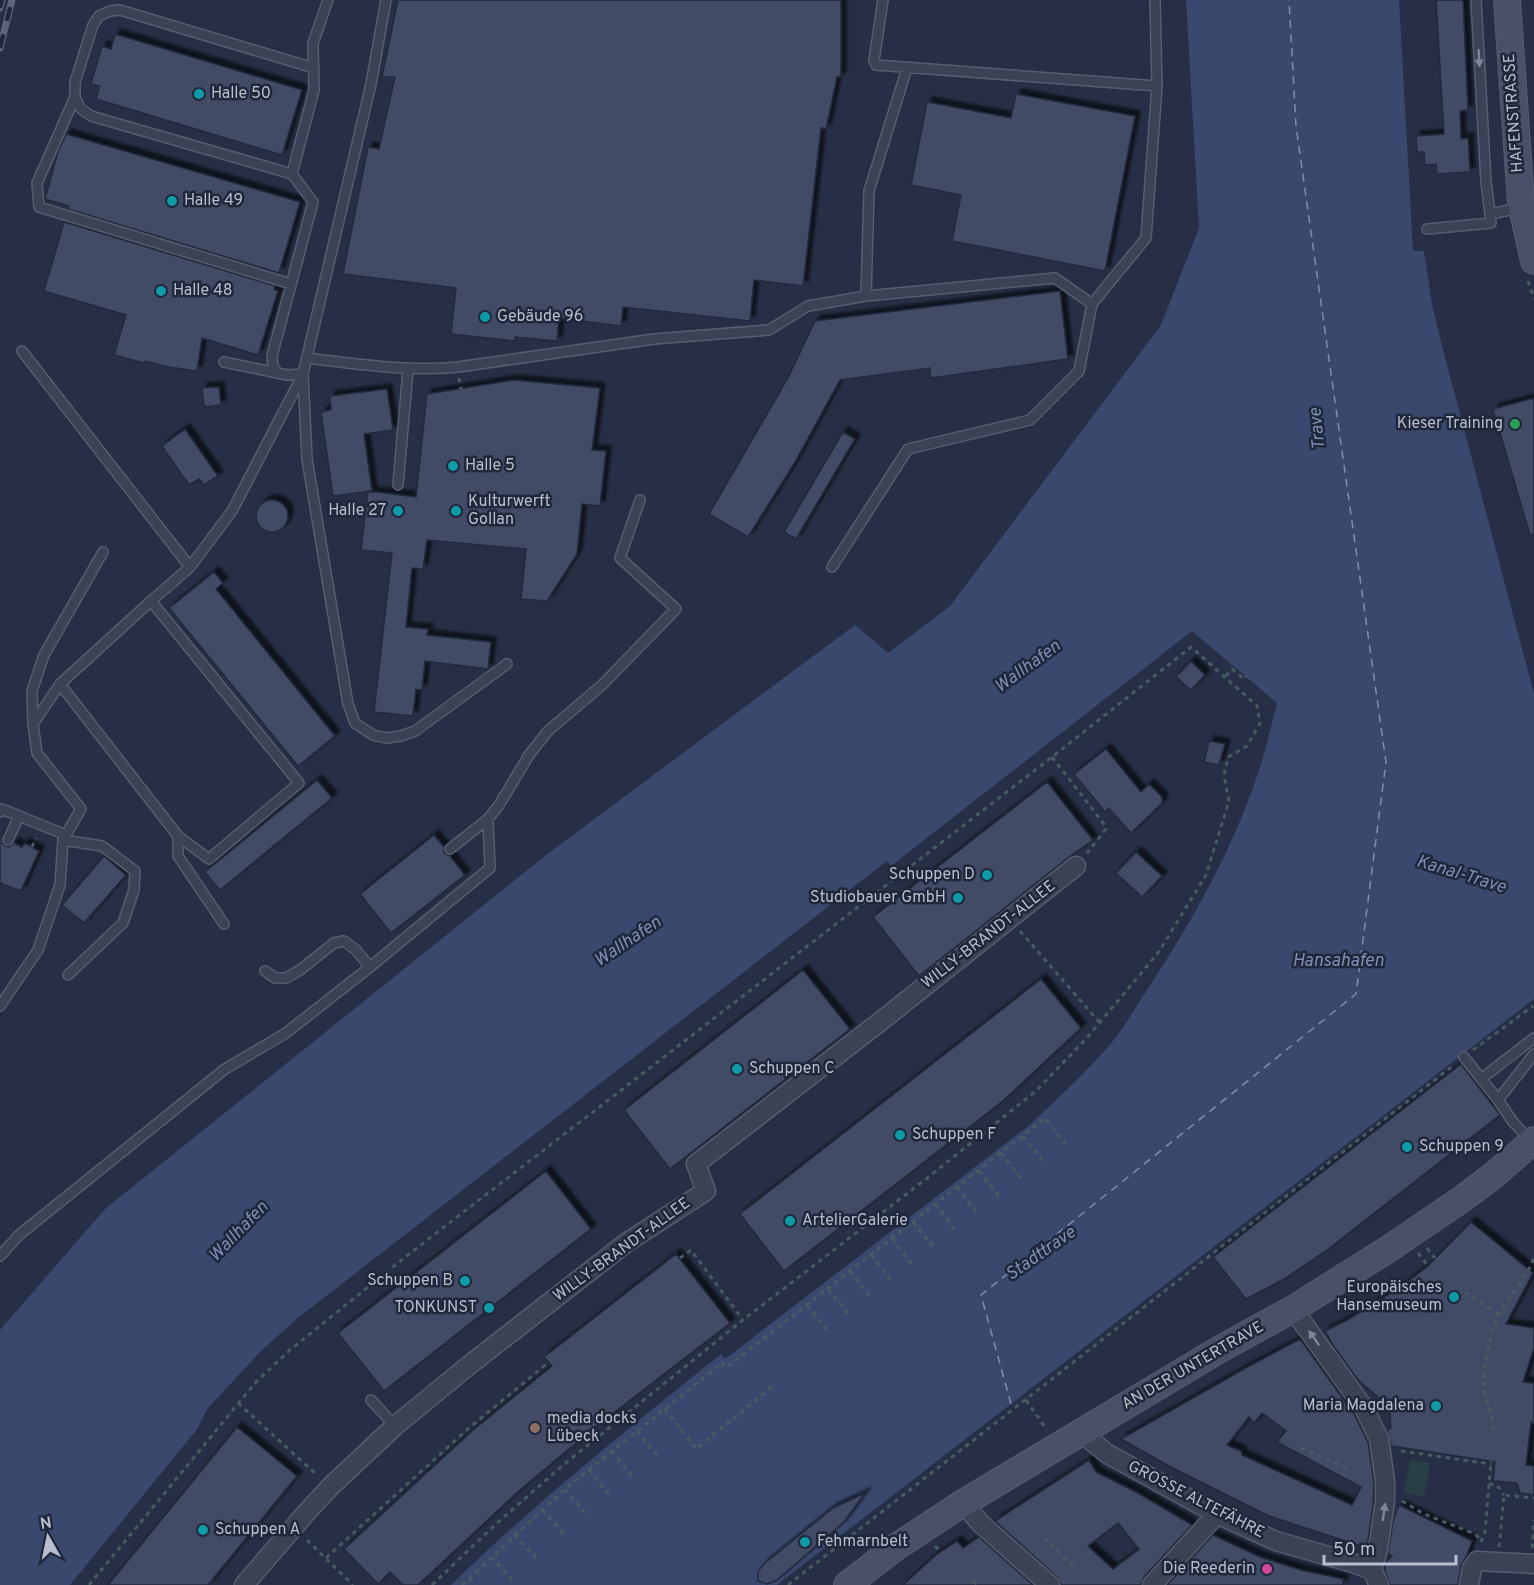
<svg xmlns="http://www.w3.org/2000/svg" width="1534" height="1585" font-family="Overpass,sans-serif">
<defs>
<filter id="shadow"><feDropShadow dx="5" dy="-5" stdDeviation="1.5" flood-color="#0009"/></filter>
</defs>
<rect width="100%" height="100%" fill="#262f45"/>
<path fill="#283f46" d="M1410,1460l20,3 -6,34 -20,-4z"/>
<path fill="#3a486d" d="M1186,0h213l14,251h11l8,53 9,38 93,352v305l-757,586h-326c85,-83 178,-157 270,-231l4,5 306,-235c26,-25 53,-50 77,-77 15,-17 28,-41 41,-60 48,-73 91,-151 116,-236 4,-16 8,-32 12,-48l-85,-72 -301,235 -4,-5 -588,456 -37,33 -55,59 -9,19 -128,157h-70v-255l105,-121 441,-354 309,-230 33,28 62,-47 211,-281 38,-97z"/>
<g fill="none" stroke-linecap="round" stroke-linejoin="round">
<path stroke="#7f8eb6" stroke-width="1.5" stroke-dasharray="8 6" stroke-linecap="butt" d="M1011,1404l-30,-109 375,-301 30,-232 -90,-636 -7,-126"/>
</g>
<path fill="#434c66" stroke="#22293c" stroke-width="1.5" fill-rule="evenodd" filter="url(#shadow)" d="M398,0h443v77h-4l-11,52 -5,-1 -18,158 -49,-6 -4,41 -127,-14 -2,19 -62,-8 -2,23 -42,-4v4l-64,-7 5,-46 -113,-14 25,-127 11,2 16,-72h-13z
M1436,0h27l5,110 -8,1 1,28 7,-1 2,34 -33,2 -1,-10 -11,1 -1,-13h-7l-1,-16 28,-2z
M115,34l187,56 -20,65 -186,-56 4,-13 -9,-2 11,-38 9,3z
M1016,94l119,22 -30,155 -153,-30 9,-46 -50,-10 16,-83 84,16z
M66,134l234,68 -21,71 -211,-64 1,-3 -24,-7 13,-47z
M64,222l211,64 -1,4 4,1 -20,64 -56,-17 -5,33 -28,-4 -24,-6 -1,2 -30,-8 12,-40 -82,-24z
M1060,291l8,68 -137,19 -1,-10 -90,12 -45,82 -47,75 -39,-23 80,-138 26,-55z
M514,380l86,8 -8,62 14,1 -6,55 -18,-2 -5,50 -30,47 -26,-2 5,-50 -99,-9 -4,29 -11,-1 -6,59 22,2 -1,6 64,7 -3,27 -63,-8 -3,29 -6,-1 -3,27 -39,-4 18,-159 -31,-3 7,-59 48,6 11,-103z
M219,387l2,18 -17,2 -2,-19z
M387,389l6,41 -29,4 8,57 -39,5 -12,-84 10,-2 -1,-14z
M1534,398v136l-4,1 -37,-126z
M185,429l33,47 -14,9 -5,-6 -10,6 -27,-39z
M843,432l12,7 -59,100 -12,-7z
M256 516a16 16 0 1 1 32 0a16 16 0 1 1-32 0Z
M214,572l9,11 -7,6 119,147 -37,30 -129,-158z
M1191,661l14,14 -14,15 -15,-13z
M1209,741l16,3 -6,21 -15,-3z
M1106,749l35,43 8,-8 13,13v6l-31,30 -22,-25 -4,4 -31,-38z
M317,780l15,18 -112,92 -15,-18z
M1047,782l46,58 -24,17 -150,119 -46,-59z
M434,835l10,12v6l6,3 15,19 -74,58 -31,-39z
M0,836l2,1v6l4,3 3,1 5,-4 8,4 3,-4 14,8 -18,40 -21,-8z
M1136,852l26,24 -20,21 -26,-24z
M104,856l22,19 -42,48 -22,-18z
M803,970l47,59 -180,140 -46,-59z
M1041,979l40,49 -77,72 -220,171 -44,-57z
M1461,1064l39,51 -173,135 -43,29 -38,20 -33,-42z
M546,1171l45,58 -207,162 -46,-58z
M1471,1222l62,51 -27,51 28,4v20l-11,34 11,1v40l-3,-1 -5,43 8,1v29l-14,-2 -3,-10 -24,-2 2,-19 -104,-16 -4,-16 4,-2 -1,-15 -5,-10 -27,-23 -25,-35 -8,-14 24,-12 49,-30 30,-23z
M676,1254l54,69 -132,102 -77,64 -103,96h-15l-13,-13 -12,12 -34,-35 128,-118 80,-65 -8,-9z
M1300,1339l54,75 14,28 6,41 -1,22 -6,43 -98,-32 -100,-50 -48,-27 123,-70zM1262,1413l24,18 -9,11 84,45 -9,18 -110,-50 -1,-4 -14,-6 22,-28 5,6z
M237,1427l60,49 -89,109h-100z
M1089,1460l7,12 42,21 54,32 -48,52 -3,8h-80l-4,-8 -62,-56zM1118,1523l21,26 -26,20 -25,-23z
M865,1493l-21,29 -67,58 -10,4 -9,-3v-10l7,-8 68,-55z
M1399,1505l73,36 -5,14 -6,11 -3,19h-68l-5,-14 1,-9 6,-6 -4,-2 5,-33z
M1213,1535l47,22 41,13 42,9v6h-176z
M979,1537l54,48h-130l33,-30 21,-14 6,7z"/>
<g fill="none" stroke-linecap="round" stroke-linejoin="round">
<defs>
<path id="lane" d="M883,0l-9,60 2,5 281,21 -2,-86
M1476,0l10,182 4,32 29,-6
M907,68l-38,123 -3,105 189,-18 37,26 54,-66 11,-152
M75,97l-38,86 2,24 252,77
M292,174l-201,-58 -11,-8 -5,-11v-15l18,-57 6,-9 11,-5 10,-1 194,58
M1427,229l64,-6 -1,-9
M22,351l168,216
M307,358c51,6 99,14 151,9l196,-28 115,-9 39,-24 58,-10
M224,362l63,13 16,-1 4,85 41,245 7,19 18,12 13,3 15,-2 14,-5 92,-67
M278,373l-5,-6 -1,-11 41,-154 -21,-28 22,-84 -1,-47 15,-43
M398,485l10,-115
M832,567l76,-118 122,-29 49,-49 13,-67
M151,601l148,182 -90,76 -31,-23 -118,-152 91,-83 39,-34 42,-56 71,-137 68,-290 15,-84
M33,724l-1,-33 12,-36 59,-103
M0,812l2,-3 64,26
M178,836v20l46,68
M8,840l11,-24
M63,840l39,6 33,25 -1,19 -11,33 -55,52
M450,849l38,-30
M370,967l120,-99 -2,-49 11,-14 30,-50 19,-24 54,-46 74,-76 -56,-51 20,-58
M0,1006l38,-56 22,-65 3,-45 18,-31 -44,-56 -4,-29 27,-40
M1464,1057l34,43 15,22 17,18
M1481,1079l53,-41
M1498,1100l36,-46
M0,1256l19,-21 206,-166 61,-36 84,-66 -15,-18 -11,-8 -10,2 -34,27 -14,8h-11l-10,-7
M371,1400l24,26"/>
<path id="street" d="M1293,1309l71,99 15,31 6,42v20l-7,48 -6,21
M1081,1432l25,21 111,61 59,27 77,22 19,7 7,15
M963,1503l18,21 69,61
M244,1585l62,-72 24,-26 65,-61 73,-60 158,-123 80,-52 -10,-27 185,-143 195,-155
M1152,1585l65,-71
M1469,1585l3,-17 5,-7 57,3"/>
<path id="secondary" d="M1507,0l14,203 13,58
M847,1585l49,-38 67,-44 259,-155 71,-39 97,-61 72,-49 32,-24 40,-35"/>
</defs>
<use href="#lane" stroke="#575d6f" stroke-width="12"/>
<use href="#street" stroke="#575d6f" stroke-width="21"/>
<use href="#secondary" stroke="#575d6f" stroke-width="28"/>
<path stroke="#475c62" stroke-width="3" stroke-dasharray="4.5 4.5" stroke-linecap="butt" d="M1528,281l6,18
M459,378l2,11
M1226,676l6,-7 12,10 2,-3
M1052,757l52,67 2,5 -19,24
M32,847l4,-9
M1020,931l80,92
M1473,1050l60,-44
M1023,1136l21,27
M1001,1153l21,27
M979,1171l21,26
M957,1187l21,27
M935,1204l21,27
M913,1222l21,26
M892,1239l21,26
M1427,1248l8,10
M1418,1253l10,13
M871,1255l21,27
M680,1258l11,-8 52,70
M850,1271l21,27
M828,1289l21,26
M1465,1292l34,23
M807,1305l21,26
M1026,1400l21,30
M238,1403l79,72
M665,1409l31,40 76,-62
M1493,1430c0,-14 -7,-27 -9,-41 -2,-18 7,-60 16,-77 11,-18 27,-34 34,-55
M637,1431l21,26
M1301,1448l46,20
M612,1451l21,26
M1401,1451l90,13
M589,1470l21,26
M1489,1484l8,1 7,10
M565,1489l21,25
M1402,1501l22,13 49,19 9,7
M542,1510l22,24
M515,1535l23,25
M1044,1538l34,33
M307,1540l46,45
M1481,1542l4,-10 6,-71
M935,1546l7,7
M1499,1547l5,-52 30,3
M1532,1548l2,-28
M491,1557l23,25
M326,1558l143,-130 80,-66
M469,1578l6,7
M973,1581l5,4
M89,1585l167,-203 34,-32 114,-92 648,-501 139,-110 66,59 3,17 -13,23 -19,11 -4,19 5,25 -23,74 -48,78 -73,87 -49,51 -110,88 -183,141 -181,146 -66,58 -64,61
M462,1585l103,-96 157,-126 4,5 319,-250 21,27
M788,1585l666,-520"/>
<use href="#lane" stroke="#3b4255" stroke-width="9"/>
<use href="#street" stroke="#3b4255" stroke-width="18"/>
<use href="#secondary" stroke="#495068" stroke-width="26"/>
<defs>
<path id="rail" d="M0,8l2,-8
M0,48l12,-48"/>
</defs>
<use href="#rail" stroke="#5d657c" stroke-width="7"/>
<use href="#rail" stroke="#1f273a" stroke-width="4.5" stroke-dasharray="14" stroke-linecap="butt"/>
</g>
<defs><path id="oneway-solid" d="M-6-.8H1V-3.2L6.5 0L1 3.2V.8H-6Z" transform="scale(1.5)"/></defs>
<g fill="#808698">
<use href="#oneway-solid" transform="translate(1479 58) rotate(87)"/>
<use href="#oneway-solid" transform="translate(1314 1338) rotate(-125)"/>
<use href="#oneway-solid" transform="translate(1384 1512) rotate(-82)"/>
</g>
<g fill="#0f9aa8" stroke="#1f273a" stroke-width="2">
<circle cx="199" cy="94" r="6"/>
<circle cx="172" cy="201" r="6"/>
<circle cx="161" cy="291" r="6"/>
<circle cx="485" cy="317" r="6"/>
<circle cx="453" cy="466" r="6"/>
<circle cx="398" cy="511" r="6"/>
<circle cx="456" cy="511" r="6"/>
<circle cx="987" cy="875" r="6"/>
<circle cx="958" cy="898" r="6"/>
<circle cx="737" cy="1069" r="6"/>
<circle cx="900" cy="1135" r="6"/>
<circle cx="1407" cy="1147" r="6"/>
<circle cx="790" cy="1221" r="6"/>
<circle cx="465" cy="1281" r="6"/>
<circle cx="1454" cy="1297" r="6"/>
<circle cx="489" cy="1308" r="6"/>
<circle cx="1436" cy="1406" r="6"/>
<circle cx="203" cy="1530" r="6"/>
<circle cx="805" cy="1542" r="6"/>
</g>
<circle fill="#2e9e5b" stroke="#1f273a" stroke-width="2" cx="1515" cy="424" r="6"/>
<circle fill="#8d6e63" stroke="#1f273a" stroke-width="2" cx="535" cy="1428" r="6"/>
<circle fill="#d1479c" stroke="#1f273a" stroke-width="2" cx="1267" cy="1569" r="6"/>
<g text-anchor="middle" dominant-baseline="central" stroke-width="5" stroke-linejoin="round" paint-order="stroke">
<g font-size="16" fill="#b9bece" stroke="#1f273a" text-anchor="start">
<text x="211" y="94">Halle 50</text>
<text x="184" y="201">Halle 49</text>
<text x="173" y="291">Halle 48</text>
<text x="497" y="317">Gebäude 96</text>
<text x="1503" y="424" text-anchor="end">Kieser Training</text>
<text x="465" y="466">Halle 5</text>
<text x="468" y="502">Kulturwerft<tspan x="468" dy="18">Gollan</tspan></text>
<text x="386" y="511" text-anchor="end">Halle 27</text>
<text x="975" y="875" text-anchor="end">Schuppen D</text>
<text x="946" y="898" text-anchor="end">Studiobauer GmbH</text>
<text x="749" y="1069">Schuppen C</text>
<text x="912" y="1135">Schuppen F</text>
<text x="1419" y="1147">Schuppen 9</text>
<text x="802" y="1221">ArtelierGalerie</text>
<text x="453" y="1281" text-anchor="end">Schuppen B</text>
<text x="1442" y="1288" text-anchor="end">Europäisches<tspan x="1442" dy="18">Hansemuseum</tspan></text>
<text x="477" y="1308" text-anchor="end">TONKUNST</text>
<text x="1424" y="1406" text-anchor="end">Maria Magdalena</text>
<text x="547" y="1419">media docks<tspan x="547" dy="18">Lübeck</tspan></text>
<text x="215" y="1530">Schuppen A</text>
<text x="817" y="1542">Fehmarnbelt</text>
<text x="1255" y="1569" text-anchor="end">Die Reederin</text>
</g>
<g font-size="16" fill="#b9bece" stroke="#1f273a">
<text transform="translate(1514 113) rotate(-94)">HAFENSTRASSE</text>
<text transform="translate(989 935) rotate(-38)">WILLY-BRANDT-ALLEE</text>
<text transform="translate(622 1250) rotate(-36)">WILLY-BRANDT-ALLEE</text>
<text transform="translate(1193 1366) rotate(-30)">AN DER UNTERTRAVE</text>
<text transform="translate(1196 1500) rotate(27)">GROSSE ALTEFÄHRE</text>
</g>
<g font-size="18" font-style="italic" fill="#7f8eb6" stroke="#1f273a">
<text transform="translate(1318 429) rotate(-96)">Trave</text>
<text transform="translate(1028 667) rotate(-36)">Wallhafen</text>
<text transform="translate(1461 875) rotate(17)">Kanal-Trave</text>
<text transform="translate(628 942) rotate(-34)">Wallhafen</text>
<text x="1338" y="961">Hansahafen</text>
<text transform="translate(239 1232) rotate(-46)">Wallhafen</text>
<text transform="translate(1041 1254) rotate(-35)">Stadttrave</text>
</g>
</g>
<g transform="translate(48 1537) rotate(351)" stroke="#1f273a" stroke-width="4.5" paint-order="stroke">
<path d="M0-4.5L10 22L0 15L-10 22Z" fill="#b9bece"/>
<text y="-9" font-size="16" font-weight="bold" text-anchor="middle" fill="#b9bece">N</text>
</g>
<path d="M1324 1555v9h132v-9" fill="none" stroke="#b9bece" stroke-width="3"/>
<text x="1333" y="1555" font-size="18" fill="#b9bece" stroke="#1f273a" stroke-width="4.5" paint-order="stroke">50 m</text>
</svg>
